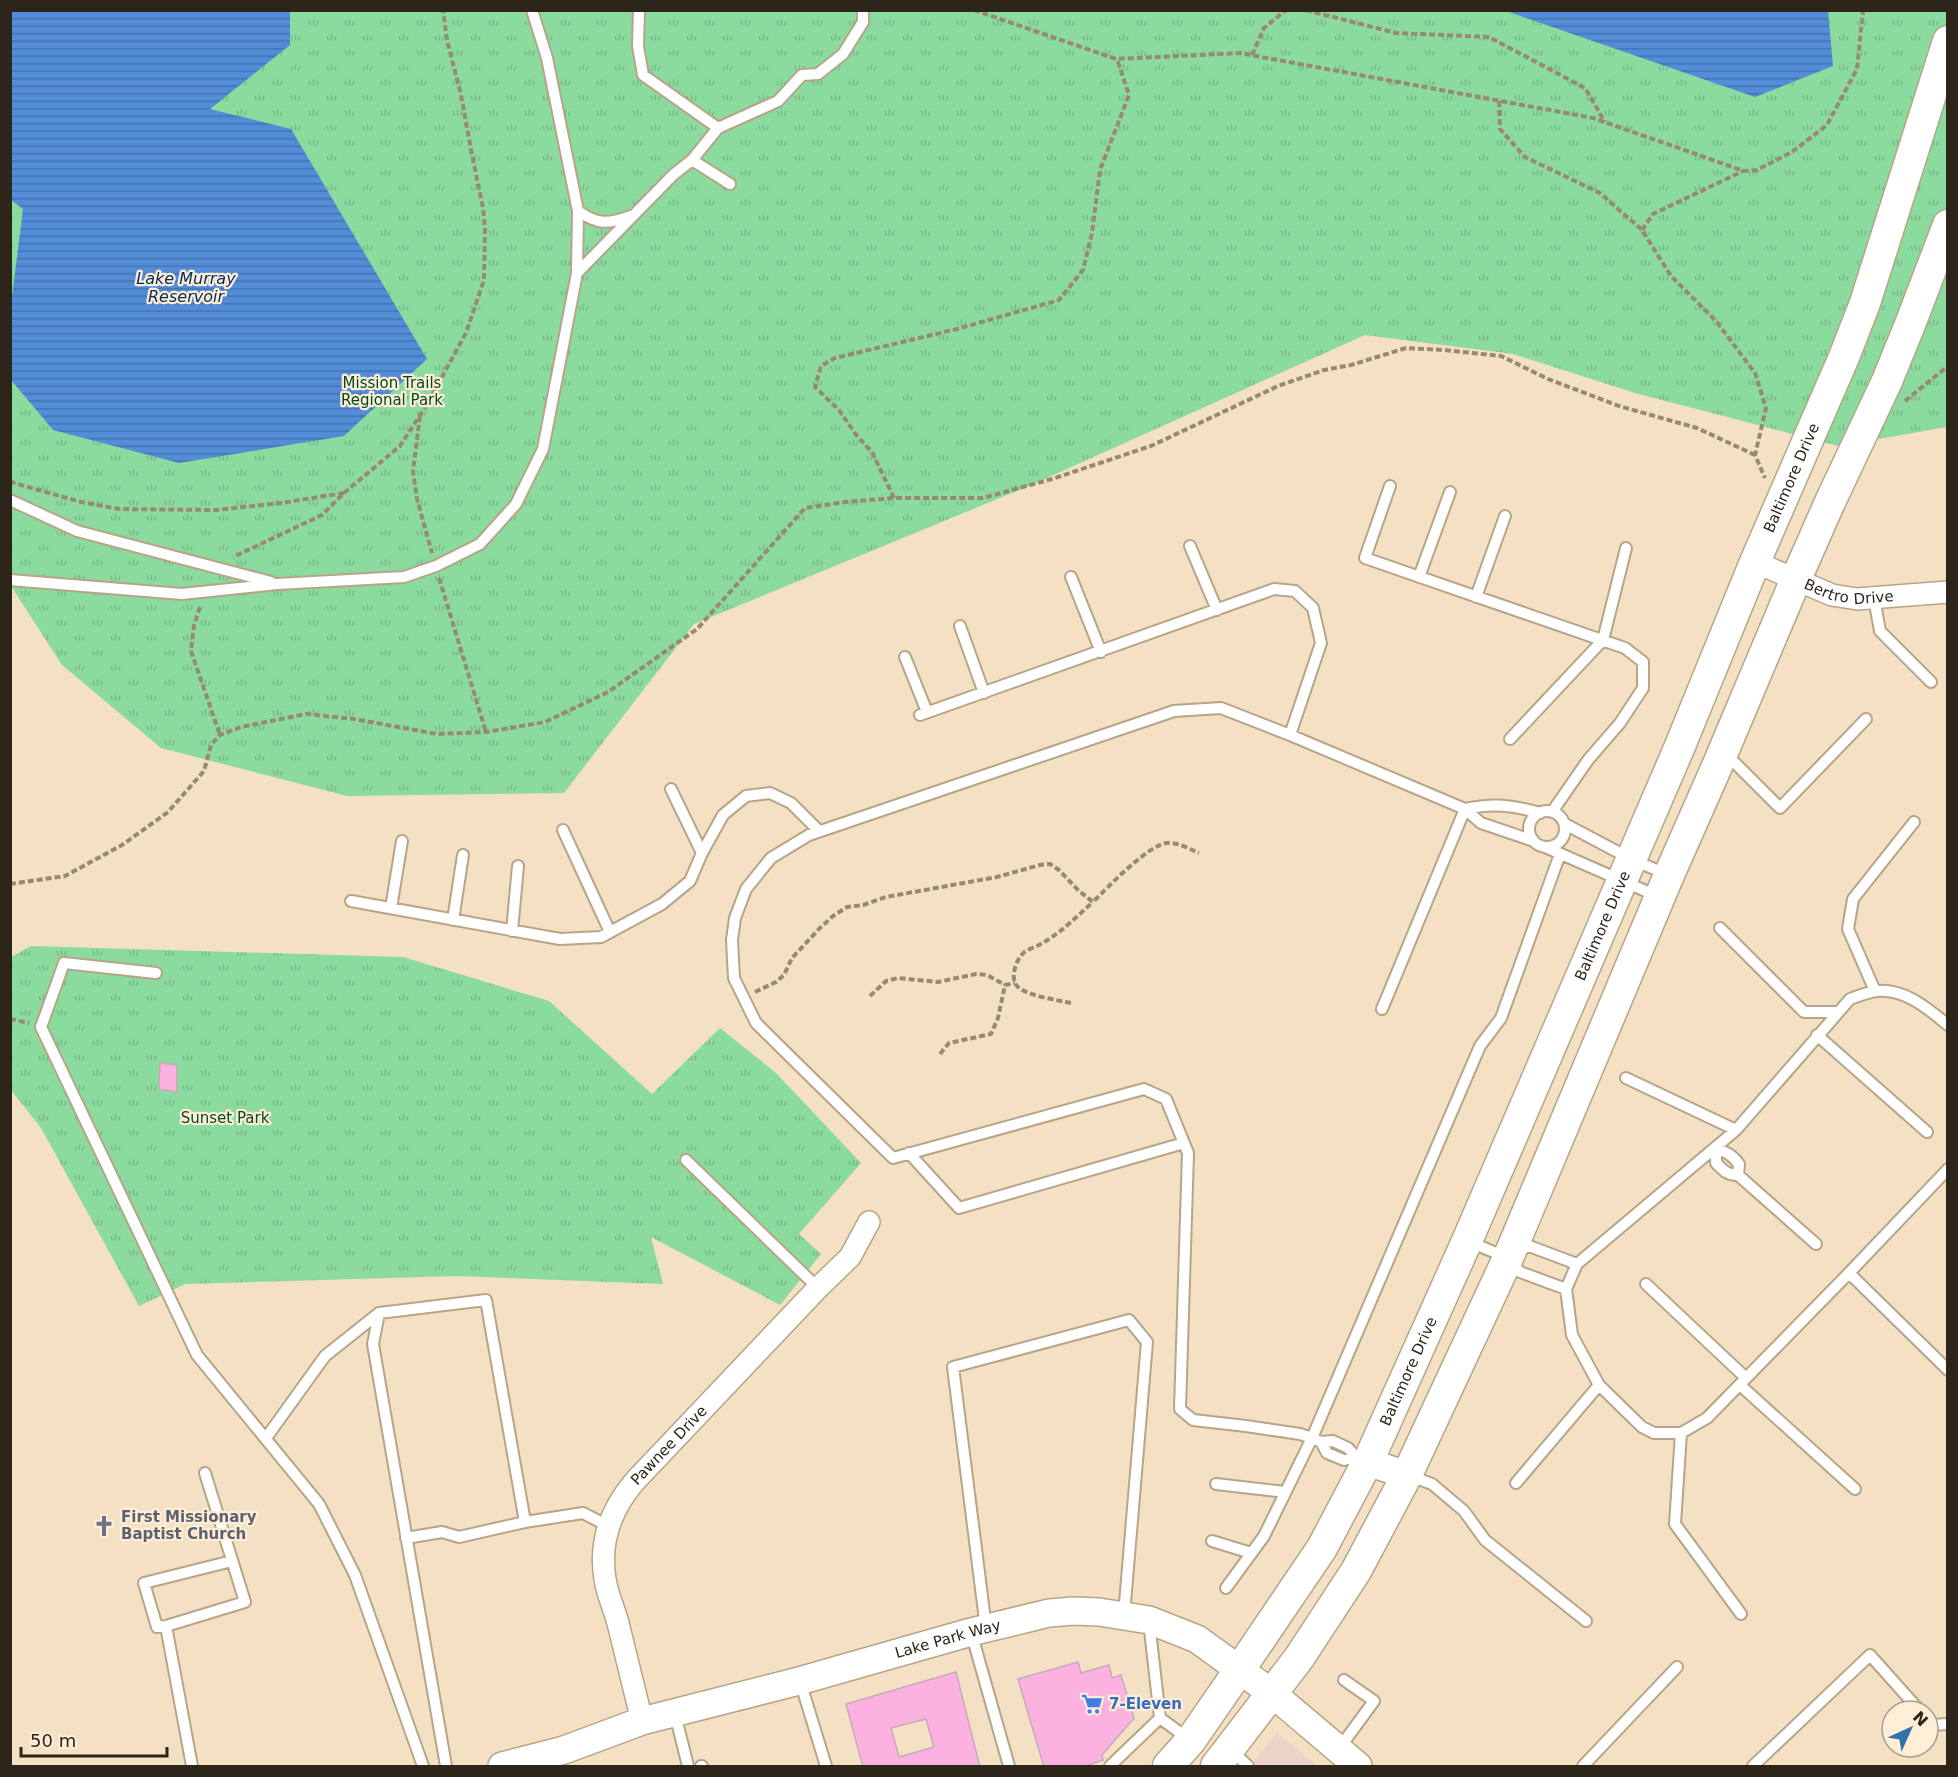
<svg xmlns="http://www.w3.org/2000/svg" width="1958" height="1777" font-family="'DejaVu Sans',sans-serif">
<defs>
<pattern id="park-tufts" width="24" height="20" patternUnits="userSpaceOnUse" patternTransform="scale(1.5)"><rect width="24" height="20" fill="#8bda9e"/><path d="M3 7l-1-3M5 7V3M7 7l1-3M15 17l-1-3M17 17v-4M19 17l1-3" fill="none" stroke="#78bb88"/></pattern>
<pattern id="water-rules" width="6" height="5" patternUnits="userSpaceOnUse" patternTransform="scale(1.5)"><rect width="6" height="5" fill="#538dd8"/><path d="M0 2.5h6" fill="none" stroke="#4573ae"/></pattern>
</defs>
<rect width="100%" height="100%" fill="#f4e0c3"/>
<path fill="#ebd3c9" d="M1277,1733l41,33h-68z"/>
<path fill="url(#park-tufts)" d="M11,11h1936v416l-109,19 -203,-53 -122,-39 -148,-19 -336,151 -335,138 -130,169 -217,3 -186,-48 -99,-83 -51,-79z
M31,946l372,11 146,44 103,93 68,-66 56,45 85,90 -62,71 22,20 -41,51 -129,-68 12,47 -207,-8 -271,8 -46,22 -98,-178 -30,-38v-133z"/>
<path fill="url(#water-rules)" d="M10,11h280v34l-80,64 81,20 136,230 -83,77 -165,27 -126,-33 -42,-50v-75l12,-96 -12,-9z
M1506,11h322l5,55 -78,31z"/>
<path fill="#fcb2e0" stroke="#c8a9bb" stroke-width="1.5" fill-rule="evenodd" d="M160,1063l17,2v27l-18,-3z
M1078,1662l3,11 28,-8 3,13 9,-3 13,43 -32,37 1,5 -20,7h-39l-26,-88z
M956,1672l24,95h-117l-17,-63zM926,1719l8,28 -35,10 -8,-29z"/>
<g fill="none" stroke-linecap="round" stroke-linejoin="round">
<defs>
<path id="service" d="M639,10l-1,36 5,29 75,53
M692,160l38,24
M578,211c20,14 30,13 53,5
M577,273l96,-98 19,-15 26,-32 60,-27 24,-26 16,-1 25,-20 20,-32v-12
M1390,486l-25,72 260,90 18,14v26l-23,35 -32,37 -36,52
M10,500l67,31 194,51
M1190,546l27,64
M1071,577l30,75
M1419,577l31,-85
M10,580l172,14 95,-10 127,-7 32,-11 44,-22 36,-40 27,-55 34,-176 1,-62 -31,-153 -15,-48
M1476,597l29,-81
M1874,598l6,33 51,51
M960,626l24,67
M905,657l22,55
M920,715l354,-126 21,2 18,17 8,35 -31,92
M1510,739l93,-99 23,-92
M1726,754l54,54 86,-89
M671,789l31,64
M1465,809c28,-6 48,-4 75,4
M1529 829a18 18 0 1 1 36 0a18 18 0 1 1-36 0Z
M1565,824l66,35 35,15
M563,830l47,102
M1534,841l-53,-18 -16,-14 -175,-74 -69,-27 -47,3 -365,124 -38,23 -25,31 -11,29 -3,22 2,38 22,45 137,135 251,-69 22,10 22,54 -8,256 13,11 53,6 54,8 12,4 168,-392 21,-28 59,-164
M1545,847l112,49
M351,901l209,38 41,-2 61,-33 28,-23 12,-28 21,-38 23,-19 24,-3 21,10 28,28
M391,908l11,-67
M453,920l10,-65
M1720,928l84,84h33
M512,931l6,-65
M156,973l-92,-10 -23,64 156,328 122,149 36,71 68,191
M1875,991l-27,-62 5,-30 61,-77
M1382,1009l83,-200
M1948,1025c-21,-17 -42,-36 -71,-34 -9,1 -19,5 -27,8l-114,131 -159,134 -11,25 6,46 27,50 43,42 12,6h27l26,-15 142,-145 99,-104
M1817,1035l110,97
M1626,1078l110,52
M909,1153l50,55 225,-65
M686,1160l132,128
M1738,1175l1,-11c-7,-9 -12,-12 -23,-15v14c7,7 11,12 22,12l78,69
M1470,1242l38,16 12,14 46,17
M1519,1251l10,-5 48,18
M1849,1273l99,97
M1646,1284l100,94
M1740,1385l115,104
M1681,1433l-6,91 66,90
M266,1438l59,-82 54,-43
M1321,1442l6,11 17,7 12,-3
M1408,1475l24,9 32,27 21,29 101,81
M1516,1483l83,-98
M1216,1484l69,8
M406,1538l36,-6 17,5 66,-15
M1212,1541l39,12
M1226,1588l38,-52 48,-98 9,4 12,-1 15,7 8,9 9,4
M1149,1622l11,96 30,22
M166,1626l-9,1 -13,-44 88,-22
M986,1628l-33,-261 176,-47 18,22 -23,273
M971,1632l38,134
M800,1681l26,85
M675,1714l13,52
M1928,1721l4,4 16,-1
M1230,1749l18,17
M1338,1750l36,-49 -30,-21
M192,1766l-26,-140 79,-24 -40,-129
M446,1766l-73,-422 6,-31 107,-13 39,222 58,-9 25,13
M701,1766h1
M1110,1766l50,-48
M1583,1766l94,-99
M1753,1766l117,-111 50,56"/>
<g id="minor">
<path id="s1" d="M1755,562l77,33 25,4 91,-7"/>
<path id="s2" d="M642,1721c-8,-32 -16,-65 -24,-98 -4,-15 -11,-29 -13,-44 -6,-37 6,-70 30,-98l183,-193 32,-31 19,-35"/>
</g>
<g id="tertiary">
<path d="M1367,1462l40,13"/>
<path id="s3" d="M502,1766l62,-16 78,-29 157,-40 172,-49 78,-19 25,-2 25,1 50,8 48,19 76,55 85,72"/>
</g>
<g id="secondary">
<path id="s4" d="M1168,1766l23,-26 49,-71 82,-121 49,-93 96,-214 213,-495 75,-184 89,-205 21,-54 83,-262"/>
<path d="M1216,1766l83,-108 57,-87 51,-96 101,-217 161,-383 49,-111 78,-185 34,-77 57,-121 24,-59 37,-97"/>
</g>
</defs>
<use href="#service" stroke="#b7a489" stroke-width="14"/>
<use href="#minor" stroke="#b7a489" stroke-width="24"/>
<use href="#tertiary" stroke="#b7a489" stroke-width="30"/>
<use href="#secondary" stroke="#b7a489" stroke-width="33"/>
<path stroke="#988975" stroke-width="4" stroke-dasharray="6 3" stroke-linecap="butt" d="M974,10l142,49 124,-6 353,65 151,53 13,-1 35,-18 35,-27 30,-56 6,-59
M1306,10l90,23 93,4 96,51 20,34
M1252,55l12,-27 22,-18
M1499,101l1,28 25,28 75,36 42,37 29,46 45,45 39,52 11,35 -11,47 10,23
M1642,230l11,-16 90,-43
M1905,401l43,-35
M420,416l-7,55 4,28 15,54
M10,481l4,2 67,19 38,7 97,1 65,-7 63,-10 -22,22 -89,42
M344,493l56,-47 26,-40 40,-73 18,-53 1,-51 -2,-21 -11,-53 -11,-60 -14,-55 -4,-30
M894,498l-22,-46 -15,-16 -18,-26 -24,-23 6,-21 14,-8 122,-29 102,-29 24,-30 9,-37 8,-63 29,-75 -12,-36
M439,578l47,154
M200,607l-6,18 -3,26 29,84
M10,884l55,-8 57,-31 46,-33 36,-41 7,-26 9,-10 21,-8 65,-13 48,5 83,15 49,-2 59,-10 63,-30 89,-63 108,-121 40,-6 49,-4h89l69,-19 99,-33 127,-60 46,-16 27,-5 55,-17 38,2 57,6 47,23 71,27 78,22 58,27
M755,992l21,-10 8,-7 8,-17 27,-29 14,-13 14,-9 16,-2 23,-8 111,-20 43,-12 10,-1 9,6 20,21 14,11c15,-15 55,-57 74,-59 11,-1 22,6 32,10
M870,996l16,-15 12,-3 40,4 38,-8 11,1 18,10
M1071,1003c-14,-3 -43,-7 -53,-16 -8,-7 -3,-23 2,-30 4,-7 13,-9 19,-12 21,-11 37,-28 54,-43
M10,1019l19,4
M940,1054l9,-11 42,-9 7,-16 7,-33 10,-2"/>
<use href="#service" stroke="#fff" stroke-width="10"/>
<use href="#minor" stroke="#fff" stroke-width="21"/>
<use href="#tertiary" stroke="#fff" stroke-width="27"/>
<use href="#secondary" stroke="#fff" stroke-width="30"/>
</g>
<defs>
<symbol id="church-bare" viewBox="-9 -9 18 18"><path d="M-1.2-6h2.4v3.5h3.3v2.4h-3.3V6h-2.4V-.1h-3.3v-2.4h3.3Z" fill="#6b7280" stroke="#feedd7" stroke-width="2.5" paint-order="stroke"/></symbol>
<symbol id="supermarket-bare" viewBox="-9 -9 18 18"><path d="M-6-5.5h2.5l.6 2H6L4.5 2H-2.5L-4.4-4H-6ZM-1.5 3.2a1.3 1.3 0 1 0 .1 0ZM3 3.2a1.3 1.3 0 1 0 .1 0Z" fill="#3f7fe0" stroke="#feedd7" stroke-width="2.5" paint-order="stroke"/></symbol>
</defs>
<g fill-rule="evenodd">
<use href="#church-bare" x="89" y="1511" width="30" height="30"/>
<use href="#supermarket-bare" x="1077" y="1689" width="30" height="30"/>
</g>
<g text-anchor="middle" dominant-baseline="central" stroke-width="4.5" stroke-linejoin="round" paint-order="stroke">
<g font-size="15" fill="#00481f" stroke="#feedd7">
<text x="392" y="383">Mission Trails<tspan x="392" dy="17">Regional Park</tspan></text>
<text x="225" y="1118">Sunset Park</text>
</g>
<g font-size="15" fill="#2d251a" stroke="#feedd7">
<text stroke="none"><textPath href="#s4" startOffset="1436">Baltimore Drive</textPath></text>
<text stroke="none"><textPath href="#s1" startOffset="100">Bertro Drive</textPath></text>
<text stroke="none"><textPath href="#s4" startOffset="950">Baltimore Drive</textPath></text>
<text stroke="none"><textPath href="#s4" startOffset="464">Baltimore Drive</textPath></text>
<text stroke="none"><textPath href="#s2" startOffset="302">Pawnee Drive</textPath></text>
<text stroke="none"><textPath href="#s3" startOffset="464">Lake Park Way</textPath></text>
</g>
<g font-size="15" font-weight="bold" fill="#5b616d" stroke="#feedd7" text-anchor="start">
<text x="121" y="1517">First Missionary<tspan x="121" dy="17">Baptist Church</tspan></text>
</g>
<g font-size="15" font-weight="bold" fill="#366cbe" stroke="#feedd7" text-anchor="start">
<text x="1109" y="1704">7-Eleven</text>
</g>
<g font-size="16" font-style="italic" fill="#022b5a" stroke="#feedd7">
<text x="186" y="278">Lake Murray<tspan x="186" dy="18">Reservoir</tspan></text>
</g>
</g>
<rect width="1958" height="1777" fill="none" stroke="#2d251a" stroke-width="24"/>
<g transform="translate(1910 1729) rotate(45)"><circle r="28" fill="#feedd7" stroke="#aa9d8b" stroke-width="1.5"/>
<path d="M0-4.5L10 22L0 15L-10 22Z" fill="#3073a9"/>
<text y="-9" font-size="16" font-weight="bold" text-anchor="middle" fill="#2d251a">N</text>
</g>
<path d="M21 1747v9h146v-9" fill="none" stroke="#2d251a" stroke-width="3"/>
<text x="30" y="1747" font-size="18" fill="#2d251a" stroke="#feedd7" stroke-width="4.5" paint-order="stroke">50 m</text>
</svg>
